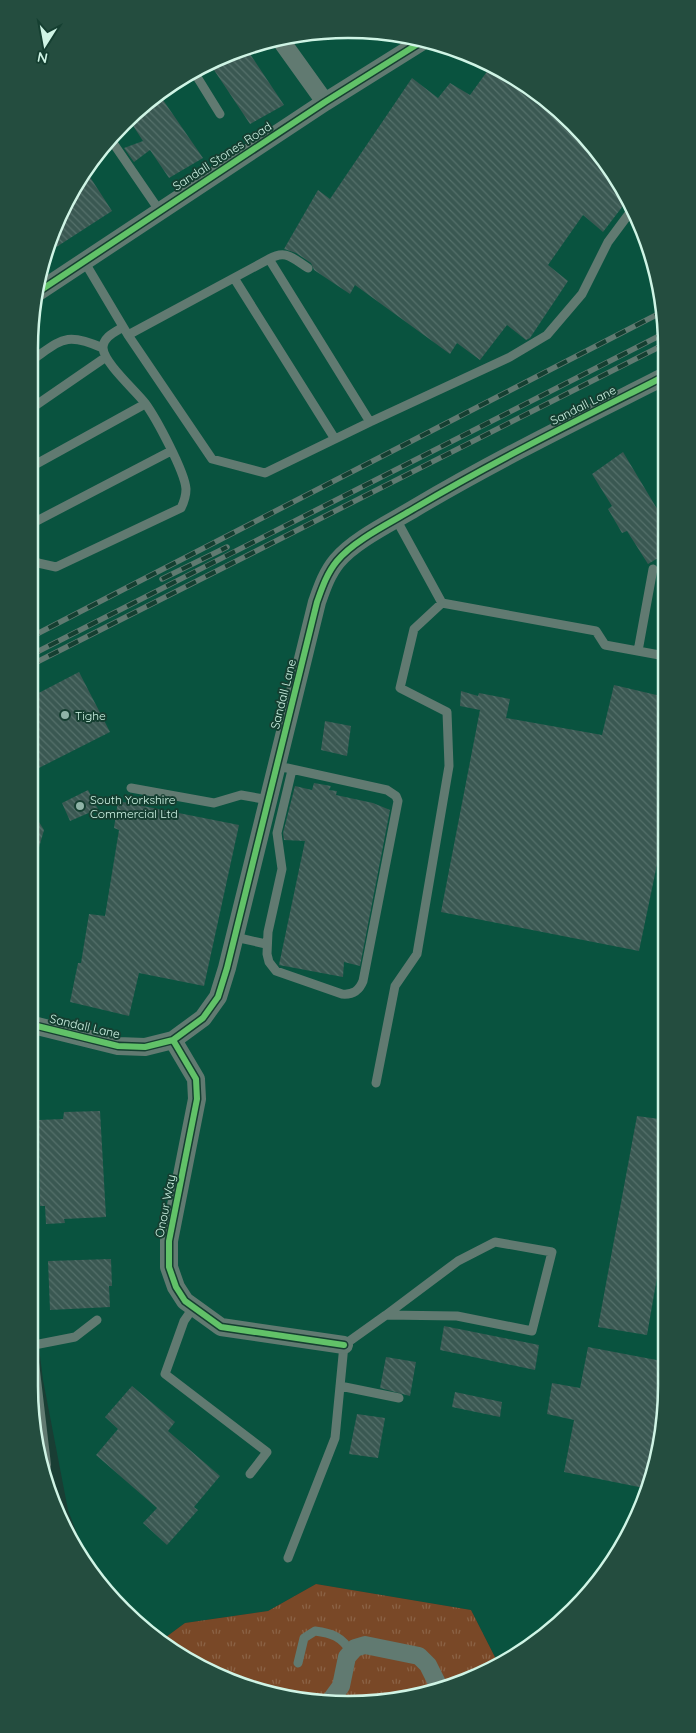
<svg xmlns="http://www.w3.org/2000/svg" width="696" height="1733" font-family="Quicksand,sans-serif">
<defs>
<pattern id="grass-tufts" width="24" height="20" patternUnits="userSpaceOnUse" patternTransform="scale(1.25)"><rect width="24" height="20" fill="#794827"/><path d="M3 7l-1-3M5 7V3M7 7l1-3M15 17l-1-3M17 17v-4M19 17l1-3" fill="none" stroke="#8b6346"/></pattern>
<pattern id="building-back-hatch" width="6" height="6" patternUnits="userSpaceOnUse" patternTransform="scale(1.25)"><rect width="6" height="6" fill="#3a5852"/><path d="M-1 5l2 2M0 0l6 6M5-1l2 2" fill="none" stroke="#55716b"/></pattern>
</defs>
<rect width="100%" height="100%" fill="#193e34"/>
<path fill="#09533f" d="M327,29l123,17 75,36 63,56 46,69 30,99 3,1079 -17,102 -49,93 -61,54h-3v2l-29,25 -9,4 -28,-55 -155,-26 -48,27 -83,12 -23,17 -54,-45 -22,-38 -18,-47 -25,-130 -14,-113v-919l17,-102 62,-108 99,-76z"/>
<path fill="url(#grass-tufts)" d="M316,1584l155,26 28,55 -88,33 -105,3 -117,-39 -27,-22 23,-17 83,-12z"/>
<path fill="url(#building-back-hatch)" d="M248,51l36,54 -34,19 -42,-63z
M491,66l34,16 63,56 41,60 -26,34 -20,-17 -35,50 20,16 -38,57 -4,2 -19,-15 -27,35 -23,-17 -7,11 -95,-69 -5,9 -36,-24 -3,-7 -15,-10 -12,-4 34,-59 12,9 82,-121 26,20 12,-15 20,12z
M161,97l42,61 -34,20 -19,-28 -16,12 -10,-14 19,-7 -13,-20z
M90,177l22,34 -68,44 2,-9 36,-63z
M623,452l42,70v32l-17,10 -21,-33 -5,2 -14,-24 4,-3 -20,-32z
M79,672l31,60 -81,41v-75z
M614,685l51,12 1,124 -27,130 -198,-39 39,-202 -20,-4 1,-15 17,5 1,-3 31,6 -4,19 96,17z
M325,721l26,5 -4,30 -26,-6z
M314,783l17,3 -2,4 8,1 -1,4 37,8 17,7 -30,156 -16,-4 -1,15 -64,-12 26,-124 -21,-1 -1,-7 12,-47 17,4z
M88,790l10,19 -28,12 -8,-18z
M118,801l121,24 -35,161 -65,-13 -10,43 -59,-14 8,-39h3l8,-49 16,2 14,-86 -5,-2z
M29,806l15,24 -12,42 -3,-1z
M100,1111l6,106 -42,2 1,4 -19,1 -1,-18h-5l-1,-86 24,-1 1,-7z
M637,1116l30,4v100l-20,115 -49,-8z
M111,1259l1,27h-3l1,21 -60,3 -2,-49z
M444,1326l95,19 -4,25 -95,-20z
M588,1347l79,15v23l-18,104 -85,-17 10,-52 -27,-6 5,-31 28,5z
M386,1357l30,5 -6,34 -30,-8z
M132,1386l43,36 -7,9 52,45 -26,31 4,3 -31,35 -24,-22 14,-15 -61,-53 22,-26 -13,-12z
M455,1392l47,10 -2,15 -48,-10z
M357,1414l28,4 -7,40 -29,-4z"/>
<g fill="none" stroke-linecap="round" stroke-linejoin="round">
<path stroke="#617a71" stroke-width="9" d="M194,72l26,42
M109,137l50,73
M269,259c17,-10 23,-1 39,9
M84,261l44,74 84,124 53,14 105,-51 -101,-163 -141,76
M234,278l101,161
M29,362c33,-22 35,-31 74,-14
M29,410l77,-53
M370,422l140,-65 37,-22 35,-41 26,-52 26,-35
M29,468l116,-64
M396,519l46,84 154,28 9,14 60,11
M29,525l142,-74
M29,556l9,7 18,4 125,-59c3,-6 5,-12 5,-19 -1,-17 -30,-71 -41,-86 -10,-13 -41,-40 -42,-55 0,-11 12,-16 20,-21
M638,651l15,-82
M277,767l10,1 100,22 9,6 2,5 -35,180c-4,10 -10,14 -21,13l-66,-23 -7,-9 -2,-8 1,-22 14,-63 -5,-36 15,-63
M131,788l83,15 27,-8 28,5
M235,937l31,7
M376,1083l19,-97 22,-32 32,-188 -2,-54 -47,-24 14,-59 28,-26
M193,1308l-9,13 -19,53 102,78 -17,22
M29,1346l46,-9 22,-17
M340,1386l59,12
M288,1558l47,-120 9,-93 42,-30 71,1 75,15 20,-79 -57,-10 -37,19 -72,54
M298,1663l6,-25 11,-7c17,2 27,6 36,21"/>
<path stroke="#617a71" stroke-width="18" d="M282,42l43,60
M38,292l287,-190 96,-60
M29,1024l89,22 27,1 28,-7 30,-22 15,-21 9,-29 90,-366c5,-14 10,-29 20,-41 17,-21 55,-39 78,-53 81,-48 165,-89 250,-132
M173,1040l23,39 1,20 -28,142v26l7,20 9,14 36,26 123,18
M29,1354l13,111
M330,1701l11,-15 6,-29 8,-9 10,-3 54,11 9,9 11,22"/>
<defs>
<path id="rail" d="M162,579l65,-32
M29,638l635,-327
M29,656l636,-323
M29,666l636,-322"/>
</defs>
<use href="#rail" stroke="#607a71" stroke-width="5.5"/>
<use href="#rail" stroke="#153f31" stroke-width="4" stroke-dasharray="11" stroke-linecap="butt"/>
<defs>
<path id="cycleway" d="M38,292l287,-190 96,-60
M29,1024l89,22 27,1 28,-7 30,-22 15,-21 9,-29 90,-366c5,-14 10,-29 20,-41 17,-21 55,-39 78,-53 81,-48 165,-89 250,-132
M173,1040l23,39 1,20 -28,142v26l7,20 9,14 36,26 123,18"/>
</defs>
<use href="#cycleway" stroke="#153f31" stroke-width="9"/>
<use href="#cycleway" stroke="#61c268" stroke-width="6"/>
</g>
<g fill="#8fb4a7" stroke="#153f31" stroke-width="2">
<circle cx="65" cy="715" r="5"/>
<circle cx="80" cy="806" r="5"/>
</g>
<g text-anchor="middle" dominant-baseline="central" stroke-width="4" stroke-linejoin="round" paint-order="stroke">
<g font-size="12" fill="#cff4e5" stroke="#153f31">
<text transform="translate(222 156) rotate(-33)">Sandall Stones Road</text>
<text transform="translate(583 405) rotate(-27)">Sandall Lane</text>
<text transform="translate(283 694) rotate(-76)">Sandall Lane</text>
<text transform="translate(85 1026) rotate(13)">Sandall Lane</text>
<text transform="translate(165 1206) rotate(-79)">Onour Way</text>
</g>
<g font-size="12" fill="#cff4e5" stroke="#153f31" text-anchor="start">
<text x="75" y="715">Tighe</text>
<text x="90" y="799">South Yorkshire<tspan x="90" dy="14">Commercial Ltd</tspan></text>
</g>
</g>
<path d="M0 0H696V1733H0ZM348 38H348A310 310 0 0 1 658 348V1386A310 310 0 0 1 348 1696H348A310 310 0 0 1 38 1386V348A310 310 0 0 1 348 38Z" fill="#244d3f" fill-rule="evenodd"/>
<path fill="none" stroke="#cff4e5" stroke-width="2.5" d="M348 38H348A310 310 0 0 1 658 348V1386A310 310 0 0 1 348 1696H348A310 310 0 0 1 38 1386V348A310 310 0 0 1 348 38Z"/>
<g transform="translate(45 45) rotate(191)" stroke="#153f31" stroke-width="4" paint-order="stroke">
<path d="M0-4L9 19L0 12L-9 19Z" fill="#cff4e5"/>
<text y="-8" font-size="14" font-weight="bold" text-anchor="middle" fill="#cff4e5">N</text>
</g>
</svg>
